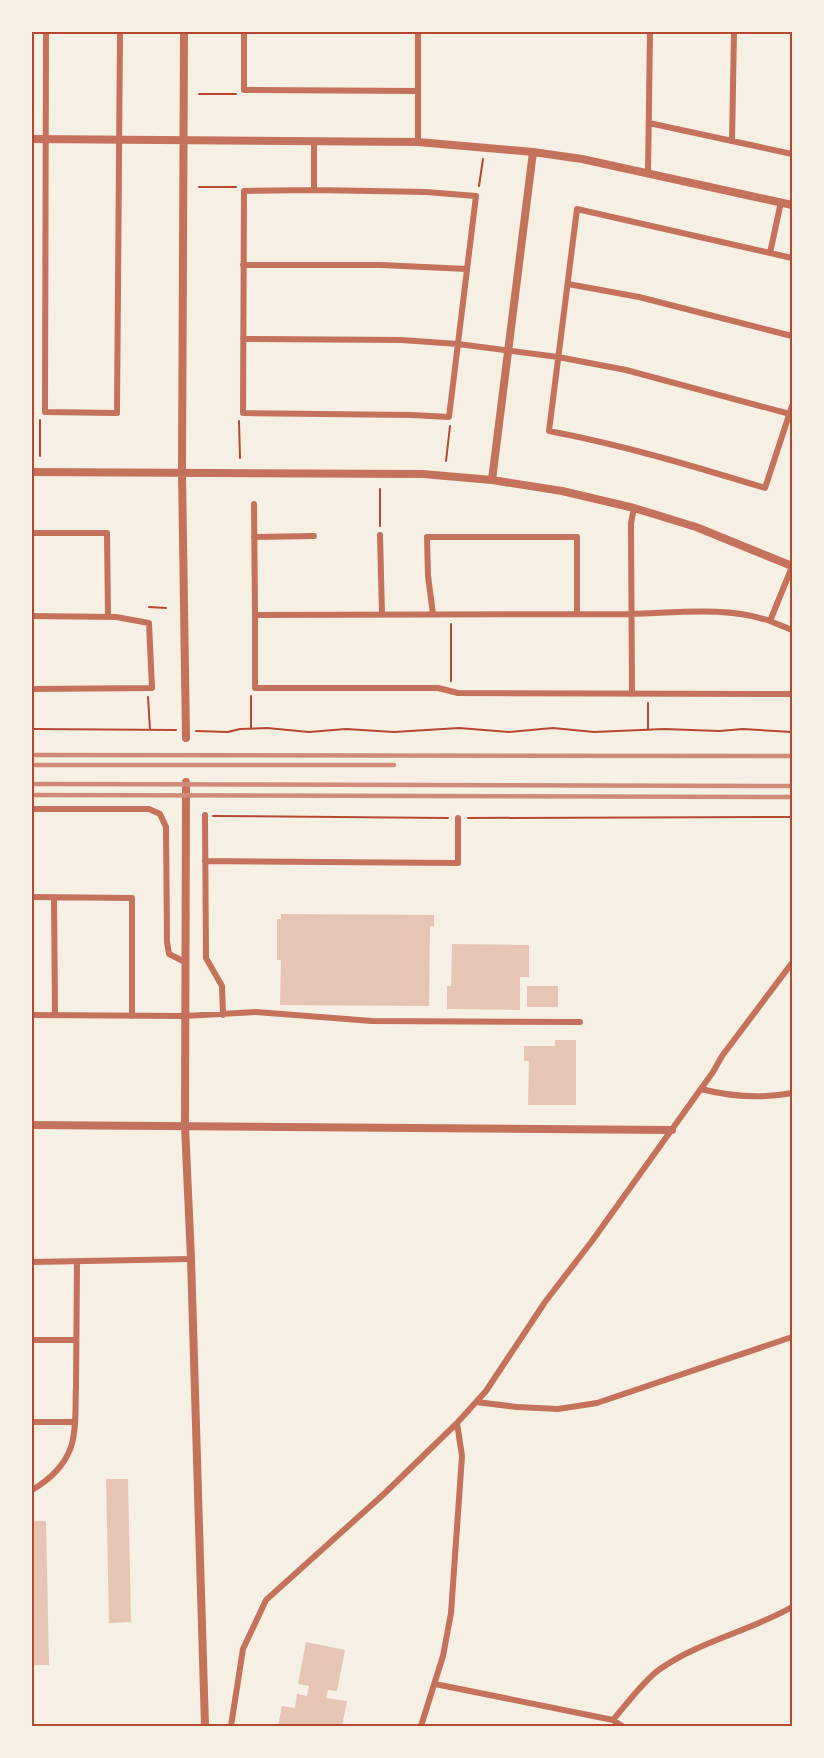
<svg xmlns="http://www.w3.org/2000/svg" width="824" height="1758" font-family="'PT Sans Narrow',sans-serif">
<rect width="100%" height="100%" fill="#f6efe4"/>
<path fill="#e6c5b7" d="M281,914l153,1v11h-4l-1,80 -149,-1 1,-45h-4v-41h4z
M452,944l77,1v32h-9v33l-73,-1v-23h4z
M527,986h31v21h-31z
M555,1040h21v65h-48l1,-44h-5v-15h31z
M106,1479h22l3,143 -22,1z
M32,1521h14l3,144h-17z
M306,1642l39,8 -8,41 -9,-1 -2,8 21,3 -5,25h-64l4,-20 13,2 2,-14 10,2 2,-10 -11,-2z"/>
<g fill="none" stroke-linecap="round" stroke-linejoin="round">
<path stroke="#b5482f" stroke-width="2" d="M199,94h37
M479,186l4,-27
M199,187h37
M40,420v36
M239,421l1,37
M446,461l4,-35
M380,489v37
M149,607l17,1
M451,681v-57
M148,697l2,33
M251,728v-32
M32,729l144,1
M648,730v-27
M196,731l32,1 12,-3 27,-1 42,4 37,-3 48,3 65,-4 50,4 44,-4 41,4 70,-3 55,2 24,-2 49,3
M213,816l235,2
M468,818l324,-1"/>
<path stroke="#c5725c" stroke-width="6" d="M46,32l-1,380 72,1 3,-381
M244,32v58l174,1
M649,123l143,31
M732,141l2,-109
M418,142v-110
M648,173l2,-141
M314,190l112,2 50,4 -27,221 -37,-2 -169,-2 1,-222z
M314,190v-49
M770,253l11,-51
M792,258l-215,-49 -28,222c74,14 144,35 216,57l27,-82
M243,265h138l86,4
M568,284l71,13 153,39
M243,339l158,1 57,4 100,13 68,13 164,44
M254,504l1,111
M32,533h75l1,84
M380,535l2,79
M254,537l60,-1
M792,567l-22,54c-43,-15 -94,-8 -139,-7l-376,1v73h183l20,5 334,1
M433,614l-5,-38 -1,-39h150v77
M32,616l84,1 33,6 3,65 -120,1
M770,621l22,9
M632,694l-1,-171 3,-15
M32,809h117l11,5 6,13 1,115 2,12 16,8
M205,815l1,143 16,28 1,29
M205,861l253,2v-45
M32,897l100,1v118
M54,897l1,118
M32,1015l153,1 71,-4 116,9 208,1
M701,1089c31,8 60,10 91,4
M32,1262l159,-3
M32,1340h44
M476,1402l41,5 41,2 39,-6 195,-66
M32,1422h42
M32,1490c17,-10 32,-23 39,-43 6,-18 4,-42 5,-60 0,-42 1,-83 1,-125
M435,1684l178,36 9,6
M613,1720c13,-15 31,-40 47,-51 40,-28 90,-38 132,-62
M231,1726l12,-77 23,-49 119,-107 72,-70 29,-32 59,-89 47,-61 121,-169 9,-16 70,-93
M421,1726l22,-70 8,-43 11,-157 -5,-33"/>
<path stroke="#c5725c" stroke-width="8" d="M184,32l-2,440 4,266
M32,139l386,3 115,10 49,7 210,46
M32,472l391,2 69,6 70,11 72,17 62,19 96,39
M492,480l41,-328
M186,782l-1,344 6,133 14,467
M32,1125l640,5"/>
<path stroke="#cf8b77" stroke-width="4.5" d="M32,755l760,1
M32,765h362
M32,784l760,2
M32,795l760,2"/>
</g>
<rect width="824" height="1758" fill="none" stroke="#f6efe4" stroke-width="66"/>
<rect x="33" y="33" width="758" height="1692" fill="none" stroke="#b5482f" stroke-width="2"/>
</svg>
